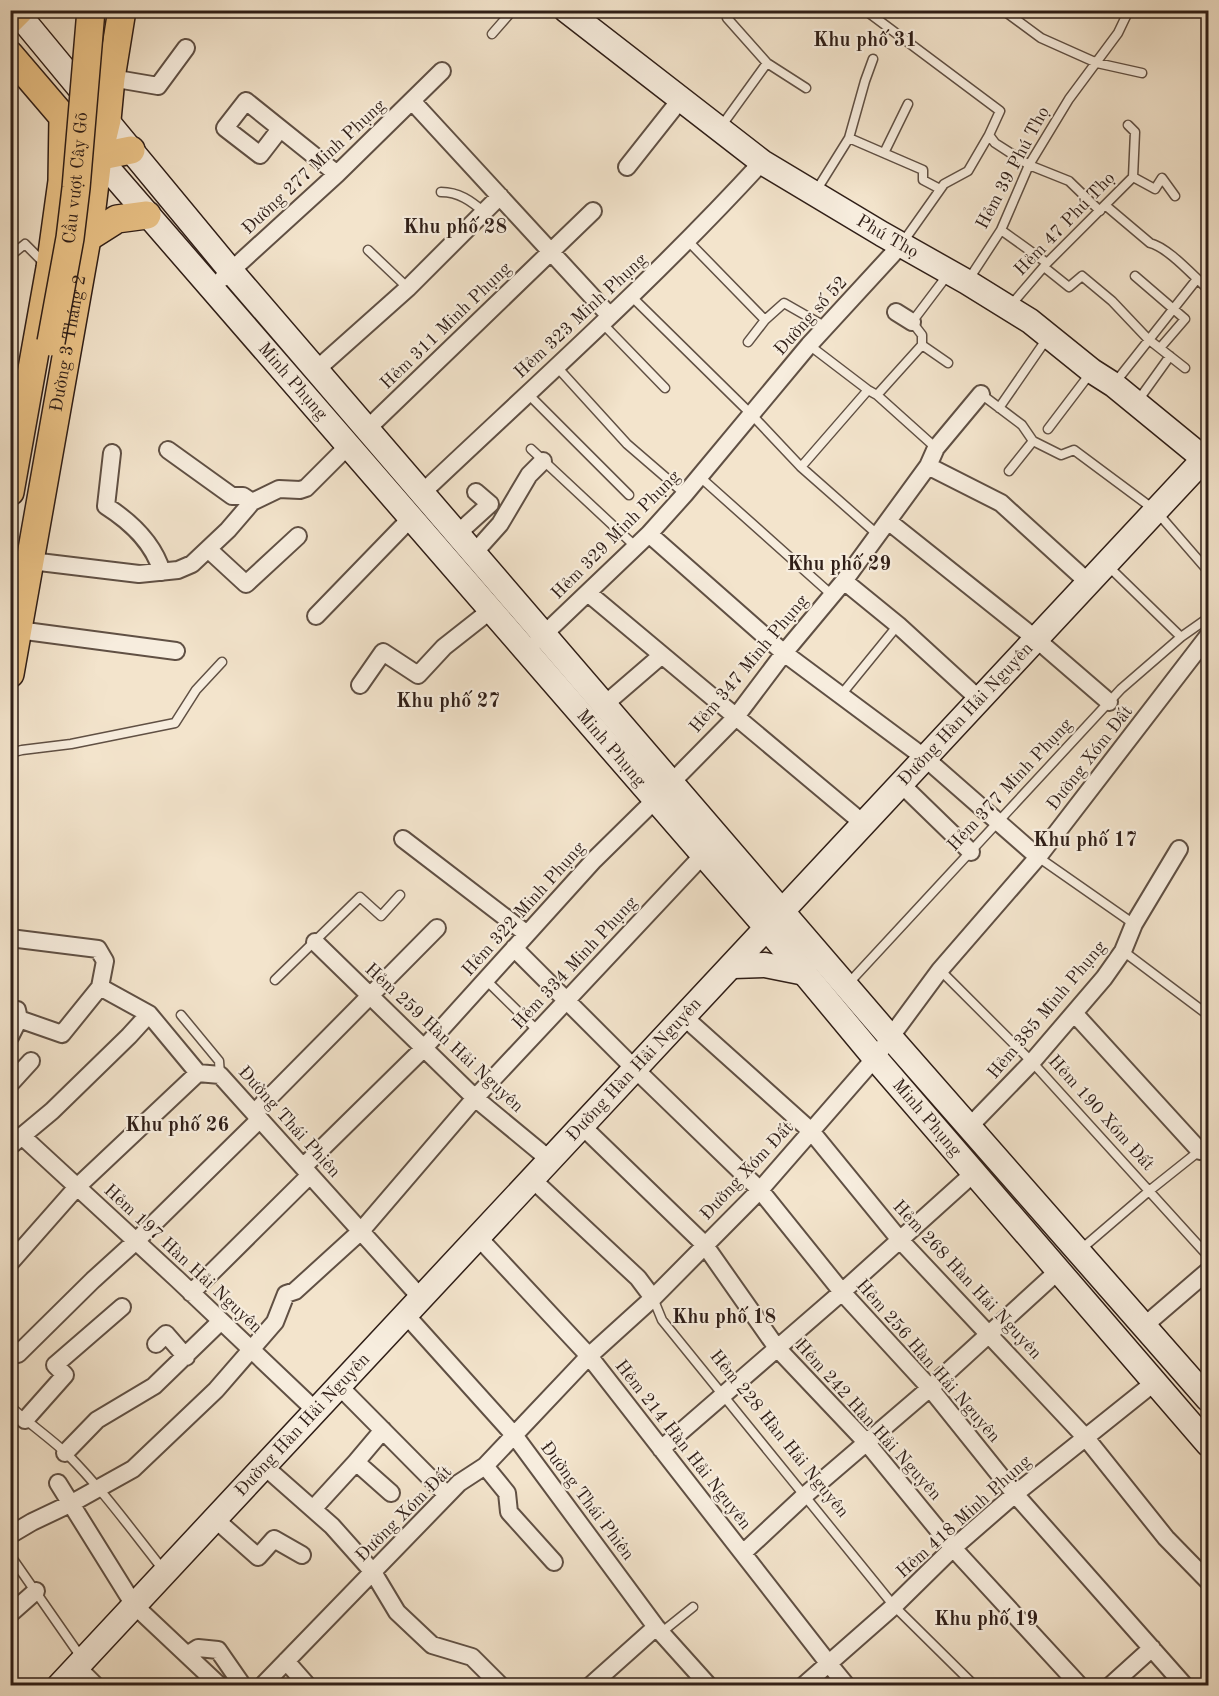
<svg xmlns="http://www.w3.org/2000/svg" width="1219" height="1696" font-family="'Old Standard TT',serif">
<rect width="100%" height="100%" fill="#f3e4cc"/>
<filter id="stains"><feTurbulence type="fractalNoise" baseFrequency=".00333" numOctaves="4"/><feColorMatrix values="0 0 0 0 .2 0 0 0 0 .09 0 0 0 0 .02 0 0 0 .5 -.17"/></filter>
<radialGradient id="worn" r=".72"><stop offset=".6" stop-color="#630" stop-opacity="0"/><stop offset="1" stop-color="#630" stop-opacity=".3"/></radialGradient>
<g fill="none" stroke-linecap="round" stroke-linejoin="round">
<defs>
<path id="lane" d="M732,10l-5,8 40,45 39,25
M865,10l135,101 -11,24 6,8 34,22 40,16 31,30
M1003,10l38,28 56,25 45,10
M1057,11v-1
M492,34l21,-24
M720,128l47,-65
M849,138l74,32v10l17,9
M884,153l24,-49
M1133,177l22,12 7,-11 13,18
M816,191l33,-53 16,-57 8,-22
M441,192c18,0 30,9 43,20
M1105,205l45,38c19,5 43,33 58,46
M1001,230l46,33
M688,241l77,79
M903,242l41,-58 24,-13 21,-36
M368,250l40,38
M10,256l15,-12 20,20
M1044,267l25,20 13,-11 30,25 36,38 37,29
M1135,276l50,43 -25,29
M969,279l32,-49 28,-65 40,-66 49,-66 11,-23
M632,297l120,118 49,52 76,67
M1011,305l36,-42 86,-86 2,-45 -7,-7
M602,323l63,65
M748,342l17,-22 19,-17 42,24
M809,345l59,45 9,5 59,53
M948,363l-26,-18v-10l-10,-13 37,-49
M557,367l70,77 58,50
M1114,384l83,-105
M528,394l101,101
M981,394l41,31 11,16 28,14 13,-5 82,61 52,60
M877,395l45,-50
M1137,402l33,-46
M999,408l49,-71
M1048,429l44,-58
M531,449l104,97
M801,467l67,-77
M1009,471l24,-30
M700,477l132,118
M1107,565l74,72
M841,695l57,-70
M10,753l12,-3 49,-6 104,-21 21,-33 26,-28
M1038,857l96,67
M1123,951l85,64
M940,970l92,92 176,194
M275,980l85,-83 21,19 19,-21
M486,980l52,51
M847,985l274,-296 60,-52 27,-19
M181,1015l38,46 1,14
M1079,1251l70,-60 59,-47
M653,1298l9,22 232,286 81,80
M10,1406c18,17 39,31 57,48 36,36 66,78 98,118
M10,1555l71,102
M662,1632l31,-25"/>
<path id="street" d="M111,78l47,8 28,-38
M412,101l198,215
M280,129l-20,26 -35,-27 21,-27 91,73
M627,167l53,-67
M223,278l114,-104 105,-103
M896,312l16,10
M316,370l92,-82 92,-92
M367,429l226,-218
M112,453l-6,53c25,16 47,36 56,66
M928,466l73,37 88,80
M422,493c115,-109 233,-214 340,-331
M252,502l27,-13 21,1 6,-2 42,-42
M888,521l148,118 73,63
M457,534l33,-30 -14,-12
M649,534l135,119 141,105 113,99
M208,549l38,35 52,-48
M474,553l26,-29 29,-49 14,-14
M31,561l108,13 39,-4 14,-6 36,-34 24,-28 -9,-6h-11l-64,-46
M844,581l54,44 82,75
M588,593l276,231
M316,616l95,-98
M18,630l158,21
M538,640l111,-106 36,-40 124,-149 92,-100
M360,685l23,-33 35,23 26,-28 47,-37
M604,705l58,-50
M671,783l64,-65 49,-65 60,-72 84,-115 8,-18 45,-54
M901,784l70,68
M403,839l124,95
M10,938l88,11 7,12 -5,26 49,27 49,59 22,2 201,223
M315,942l160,156 75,62
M514,948l121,121 125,121 82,102 88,96 85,106 170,192
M10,1009l7,1 2,9 43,15 38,-47
M1074,1013l126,138
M684,1017l127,114 89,109 186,198 80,100 42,43
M10,1037l9,-18
M10,1084l21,-23
M254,1113l183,-185
M582,1126l122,118 73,104 90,95 86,105 127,138
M969,1127l63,-65 72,-84 19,-27 11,-27 45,-75
M23,1137l154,142 139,132
M10,1146l42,-35 77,-75 20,-22
M303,1167l121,-119 170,-188 61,-60
M532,1179l106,99 15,20
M478,1237l111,119 240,308 18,22
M10,1263l67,-76 121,-114
M191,1293l119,-118
M406,1315l108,120 142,192 53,59
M1144,1326l64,-55
M156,1344l10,-10 20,23
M10,1348l8,6 75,-74 43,-39 124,-122
M339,1386l108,109
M25,1420l40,-45 -10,-10 67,-58
M383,1430l-27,32 35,31
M661,1449l181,-157 132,-119
M65,1453l32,-33 57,-34 67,-65
M264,1466l68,60 41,46 24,40 35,33 40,12 29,29
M485,1466l22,27 2,19 45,50
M58,1483l76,122 86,81
M313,1509l43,-47
M215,1519l43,38 16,-18 28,16
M10,1535l22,-13 40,-19 61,-34 83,-79 59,-68 11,-28 9,-3 66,-60 114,-133 228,-243
M743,1553l61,-57 126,-108 128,-117
M10,1614l26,-23
M187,1655l11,-7 20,2 25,36
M286,1661l22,25
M77,1667l19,19
M262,1686l197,-203 26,-17 104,-110 64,-58 107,-108 115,-132 65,-88 98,-113 170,-221
M590,1686l66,-59
M803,1686l91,-80 59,-58 62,-54 140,-112
M1110,1686l42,-38"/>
<g id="secondary">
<path d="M15,10l216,261 660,767 317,361"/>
<path id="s1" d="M566,10l196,152 120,72 85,48 63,39 62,50 22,14 94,77"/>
<path id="s2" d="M90,148l676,779 109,131 333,386"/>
<path d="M733,966l32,-1 40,8"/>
<path id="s3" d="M59,1686l1144,-1226"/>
</g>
<g id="primary">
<path d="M10,20l10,-10"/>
<path d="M10,55l53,62 -1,64 -12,87 -40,224"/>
<path d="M82,160l49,-10"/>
<path d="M87,238l30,-19 30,-4"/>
<path id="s4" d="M10,674l81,-458 7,-58 9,-38 4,-42 11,-68"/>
</g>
</defs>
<use href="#lane" stroke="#605044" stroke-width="11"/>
<use href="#street" stroke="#605044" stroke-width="20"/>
<use href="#secondary" stroke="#2f1e17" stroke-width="27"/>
<use href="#primary" stroke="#2f1e17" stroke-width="30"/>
<use href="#lane" stroke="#f7edde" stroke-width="8"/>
<use href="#street" stroke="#f7edde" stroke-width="16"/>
<use href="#secondary" stroke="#f7edde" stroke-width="24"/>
<use href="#primary" stroke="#eac286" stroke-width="27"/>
<defs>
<g id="primary-bridge">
<path id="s5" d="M51,342l19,-104 6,-50 15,-178"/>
</g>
</defs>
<use href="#primary-bridge" stroke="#2f1e17" stroke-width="30" stroke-linecap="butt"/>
<use href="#primary-bridge" stroke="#eac286" stroke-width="27"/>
</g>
<g text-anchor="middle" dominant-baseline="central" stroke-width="4.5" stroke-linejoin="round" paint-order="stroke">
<g font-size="18" fill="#2f1e17" stroke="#f7edde">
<text transform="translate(314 167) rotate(-43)">Đường 277 Minh Phụng</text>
<text transform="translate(1013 168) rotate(-62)">Hẻm 39 Phú Thọ</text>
<text stroke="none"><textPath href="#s5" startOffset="166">Cầu vượt Cây Gõ</textPath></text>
<text transform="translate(1065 224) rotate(-46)">Hẻm 47 Phú Thọ</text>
<text stroke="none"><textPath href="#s1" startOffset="394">Phú Thọ</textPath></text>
<text transform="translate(581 316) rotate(-43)">Hẻm 323 Minh Phụng</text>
<text transform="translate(811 316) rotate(-48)">Đường số 52</text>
<text transform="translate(446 326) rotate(-44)">Hẻm 311 Minh Phụng</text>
<text stroke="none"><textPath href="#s4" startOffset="336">Đường 3 Tháng 2</textPath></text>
<text stroke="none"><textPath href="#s2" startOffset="309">Minh Phụng</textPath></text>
<text transform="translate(616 535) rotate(-45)">Hẻm 329 Minh Phụng</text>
<text transform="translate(749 664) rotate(-50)">Hẻm 347 Minh Phụng</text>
<text stroke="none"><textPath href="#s3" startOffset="1329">Đường Hàn Hải Nguyên</textPath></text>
<text stroke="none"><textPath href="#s2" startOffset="795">Minh Phụng</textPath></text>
<text transform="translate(1090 758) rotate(-52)">Đường Xóm Đất</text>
<text transform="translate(1010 785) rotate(-47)">Hẻm 377 Minh Phụng</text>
<text transform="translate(524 909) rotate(-48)">Hẻm 322 Minh Phụng</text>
<text transform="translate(575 963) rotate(-47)">Hẻm 334 Minh Phụng</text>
<text transform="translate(1047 1010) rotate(-50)">Hẻm 385 Minh Phụng</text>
<text transform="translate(444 1038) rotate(43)">Hẻm 259 Hàn Hải Nguyên</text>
<text stroke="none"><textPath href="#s3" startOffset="843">Đường Hàn Hải Nguyên</textPath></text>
<text transform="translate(1101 1113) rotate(48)">Hẻm 190 Xóm Đất</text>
<text stroke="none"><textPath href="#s2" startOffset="1281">Minh Phụng</textPath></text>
<text transform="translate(289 1122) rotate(48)">Đường Thái Phiên</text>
<text transform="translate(747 1171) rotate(-47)">Đường Xóm Đất</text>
<text transform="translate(183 1259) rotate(43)">Hẻm 197 Hàn Hải Nguyên</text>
<text transform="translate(967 1280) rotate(47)">Hẻm 268 Hàn Hải Nguyên</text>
<text transform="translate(928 1361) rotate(49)">Hẻm 256 Hàn Hải Nguyên</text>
<text transform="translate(868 1420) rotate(48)">Hẻm 242 Hàn Hải Nguyên</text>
<text stroke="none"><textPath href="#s3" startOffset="357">Đường Hàn Hải Nguyên</textPath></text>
<text transform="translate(779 1434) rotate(51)">Hẻm 228 Hàn Hải Nguyên</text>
<text transform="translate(683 1445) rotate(52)">Hẻm 214 Hàn Hải Nguyên</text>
<text transform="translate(587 1501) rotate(53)">Đường Thái Phiên</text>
<text transform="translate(404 1514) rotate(-45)">Đường Xóm Đất</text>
<text transform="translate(964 1517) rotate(-42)">Hẻm 418 Minh Phụng</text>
</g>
<g font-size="20" font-weight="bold" fill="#2f1e17" stroke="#f7edde">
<text x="865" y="41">Khu phố 31</text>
<text x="455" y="228">Khu phố 28</text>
<text x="839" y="565">Khu phố 29</text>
<text x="448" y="702">Khu phố 27</text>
<text x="1085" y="841">Khu phố 17</text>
<text x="177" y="1126">Khu phố 26</text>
<text x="724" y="1318">Khu phố 18</text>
<text x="986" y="1620">Khu phố 19</text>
</g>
</g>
<rect width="1219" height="1696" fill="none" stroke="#f3e4cc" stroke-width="36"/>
<rect x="12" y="12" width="1195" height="1672" fill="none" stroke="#2f1e17" stroke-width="3"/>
<rect x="18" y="18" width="1183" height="1660" fill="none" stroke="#2f1e17" stroke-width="1.5"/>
<rect width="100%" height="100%" filter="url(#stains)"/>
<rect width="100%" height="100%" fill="url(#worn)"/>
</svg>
